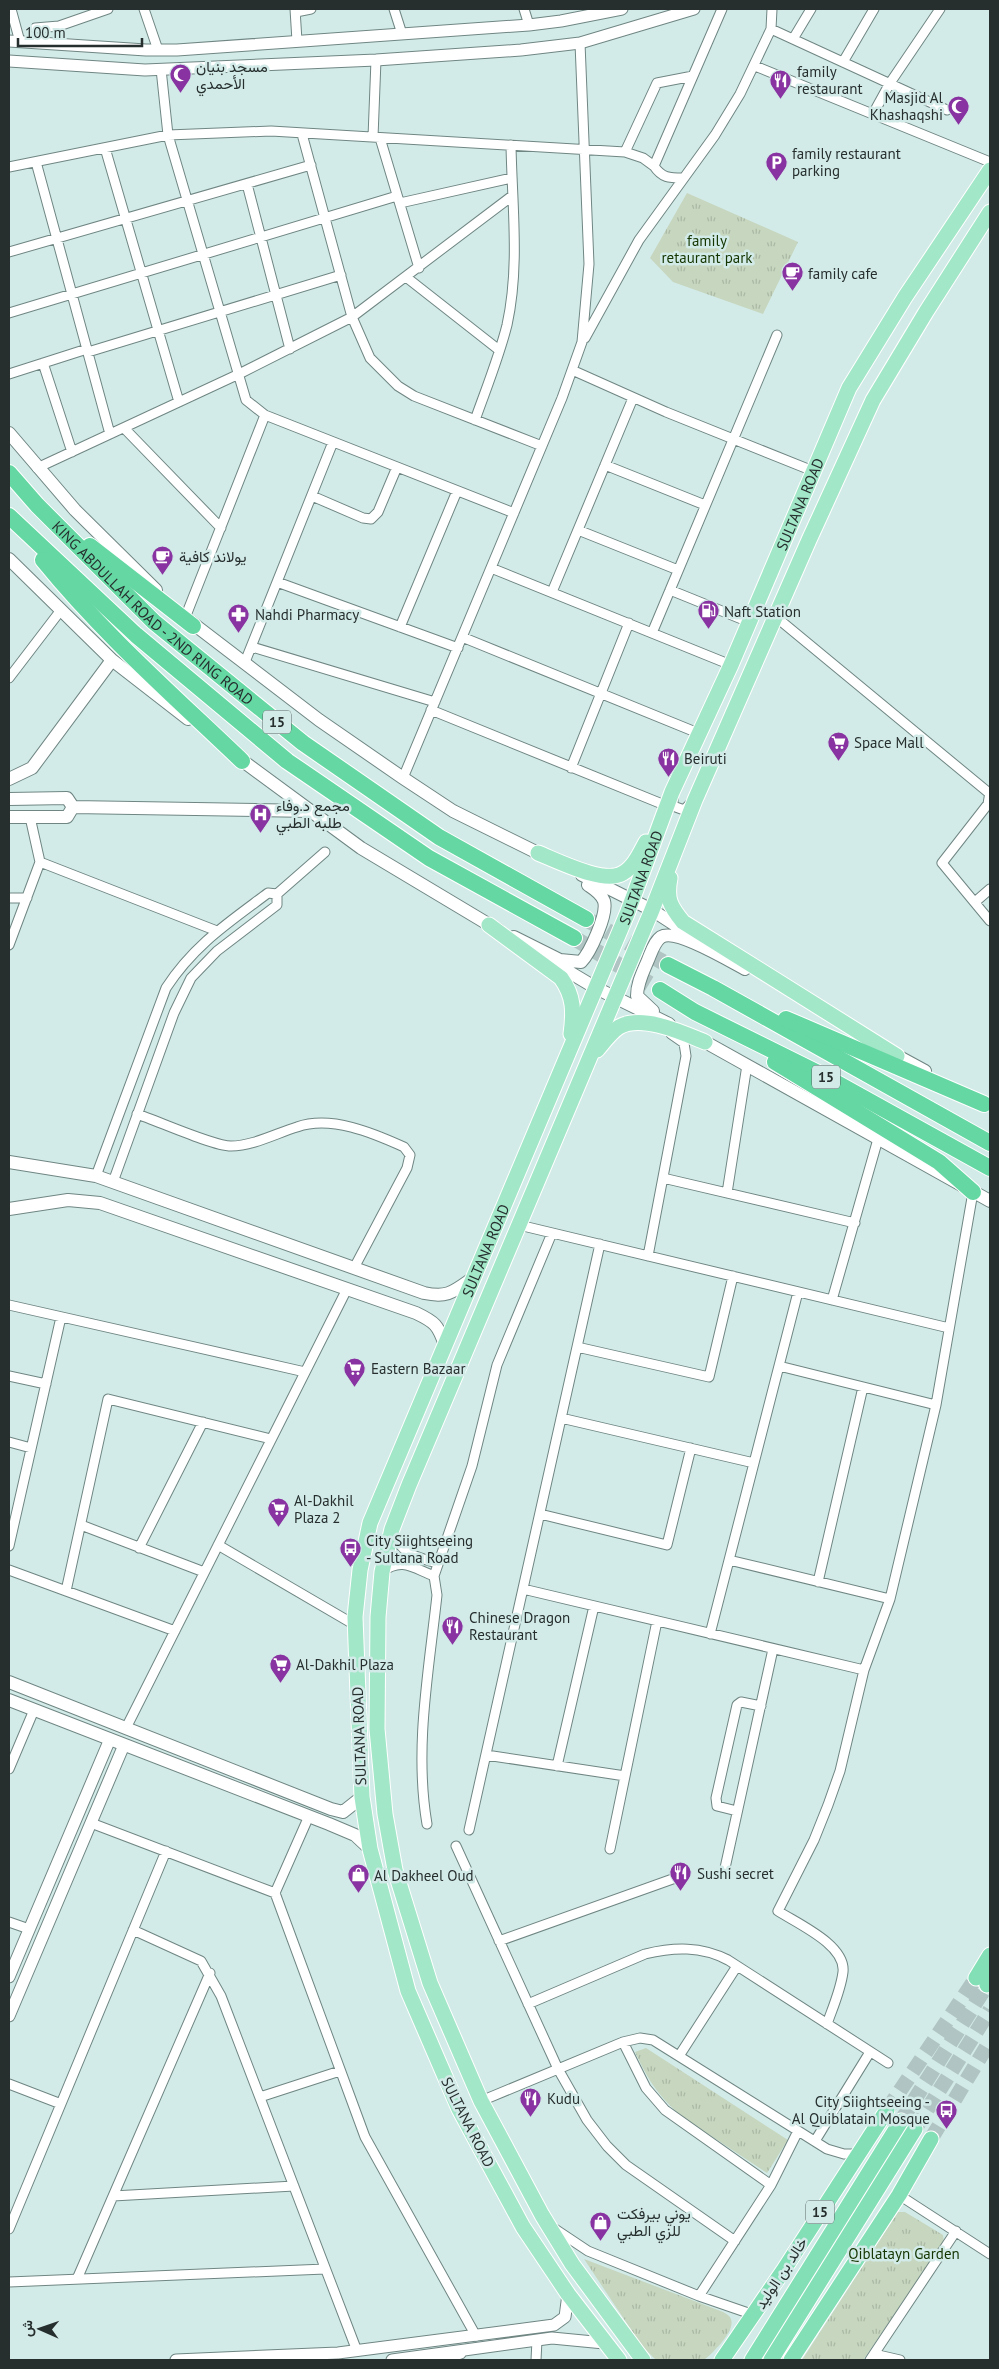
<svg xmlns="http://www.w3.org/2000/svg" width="999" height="2369" font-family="'PT Sans',Vazirmatn,sans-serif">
<defs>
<pattern id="grass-tufts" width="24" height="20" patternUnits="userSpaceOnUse" patternTransform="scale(1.25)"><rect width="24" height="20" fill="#c6d6bf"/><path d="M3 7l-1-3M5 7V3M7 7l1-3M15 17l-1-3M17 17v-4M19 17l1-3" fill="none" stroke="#aab8a4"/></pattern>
</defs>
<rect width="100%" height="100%" fill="#d3ebe8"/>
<path fill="url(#grass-tufts)" d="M687,193l111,49 -35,72 -90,-32 -23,-24z
M646,2048l142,92 -21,33 -86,-57c-25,-23 -32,-35 -46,-64z
M898,2212h7l38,23 1,8 -81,117h-61z
M584,2259l134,51c3,1 8,3 11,6 11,11 -16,37 -25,44h-48l-14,-14z"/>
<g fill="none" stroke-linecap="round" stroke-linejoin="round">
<path stroke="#b0c5c3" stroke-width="15" stroke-dasharray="15 8" stroke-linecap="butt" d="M887,2110l89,-132
M901,2121l86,-136
M915,2129l75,-119
M931,2139l59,-98"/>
<path stroke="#b0c5c3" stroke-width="16" stroke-dasharray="16 8" stroke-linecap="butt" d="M586,919l82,46
M574,938l86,52"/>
<defs>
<path id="minor" d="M11,9l9,33
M144,9l14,41
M295,9l2,32
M394,9l8,25
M524,9l5,16
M296,12l15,-3
M35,28l24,-2 49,-17
M771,29l176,81
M793,39l18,-30
M58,44l1,-18
M843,62l31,-53
M755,66l235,96
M161,69l7,66 78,265 19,15 249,98
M873,114l17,-31 50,-74
M302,134l50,183 18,41 28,28 16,10 128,50
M373,137l3,-77
M380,138l39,130
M105,148l74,254
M625,152l32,-69 36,-7
M36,162l74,272
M9,167l159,-32 103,-4 354,21 18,6 11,8
M683,178c-14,0 -21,0 -29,-12l68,-157
M247,184l43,165
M400,203l112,-25
M9,252l302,-87
M406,277l93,73
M9,313l388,-117
M585,338l54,-98 76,-105 25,-41 31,-65 1,-20
M88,352l253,-77
M43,363l29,89
M572,370l94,42 147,59
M9,374l78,-25
M475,420c11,-31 24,-63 32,-95 13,-59 5,-120 4,-180
M124,428l97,100
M605,465l100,40
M37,468l202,-94 113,-57 160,-121
M312,496l51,22 8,1 7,-7 19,-45
M578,530l100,40
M491,568l240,97
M277,582l181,66
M670,590l79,32
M552,592l81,-194
M776,617l213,176
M185,618l80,-203
M400,627l57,-136
M652,633l125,-298
M462,637l236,96
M252,647l183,55
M245,662l88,-220
M9,678l52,-68
M431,710l236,96
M571,768l58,-145
M403,778l159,-380 20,-56 7,-78 -9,-221
M990,792l-2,12 -46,59 48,58
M673,797v9l11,4 8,-8
M40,862l177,69
M9,898h18
M975,902l15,-13
M9,945l31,-83 -10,-45
M137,1114c21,7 76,32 94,32 22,0 46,-13 66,-19 34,-12 76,6 107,20l6,8 -3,13 -53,100
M96,1176l70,-188c28,-43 62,-65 102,-95l9,1 48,-42
M663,1178l192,45
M113,1182l61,-169 17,-35 26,-27 60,-46v-11
M727,1193l20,-128
M519,1225l430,103
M648,1256l38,-200 -2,-13 -13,-9
M832,1300l46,-161
M9,1305l296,67
M577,1347l132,30 24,-101
M779,1366l157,39
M9,1376l37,8
M561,1418l193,45
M9,1442l22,6
M540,1514l127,31 24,-97
M81,1525l123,47
M393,1532c8,22 23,25 44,31
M218,1545l137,80
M9,1546l52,-229
M139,1548l64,-126
M729,1560l161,39
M9,1570l166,61
M382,1572c20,-15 31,-4 52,4
M818,1582l45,-195
M523,1589l341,81
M66,1591l42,-192 163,40
M710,1634l88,-342
M126,1728l221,-439
M486,1755l139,21
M557,1766l37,-160
M9,1769l25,-59
M737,1811l-20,-5 -1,-8 21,-93 4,-3 20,4
M309,1816l-34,77 90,244 111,199
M91,1823l184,70
M427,1824c-13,-76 2,-154 10,-229l-3,-19 38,-110 25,-101 55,-132
M469,1830l131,-586
M456,1846l102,223 29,51 20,26 19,19 109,76
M610,1849l47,-228
M725,1868l48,-219
M9,1922l20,7
M133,1930l68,31 20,35 136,355
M499,1941l182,-65
M528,2004l117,-50c29,-7 56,-8 83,6l160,103
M827,2024c6,-17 14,-35 16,-52 3,-27 -45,-48 -65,-61l36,-71 14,-35 12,-34 24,-101 26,-71 46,-194 37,-213
M623,2042l23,46 19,22 106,75
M679,2056l58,-90
M9,2084l52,20
M260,2097l80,-26
M481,2101l142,-59 17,-4 13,2 174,109 17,5h14
M815,2141l55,-89
M899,2195l91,59
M113,2196l181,-10
M9,2229l157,-378
M555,2229l33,22 111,45 55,19
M77,2279l133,-306
M9,2282l316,-13
M699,2296l72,-111 27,-54
M874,2354l26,6
M442,2360l19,-6
M536,2360l1,-20
M870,2360l86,-129"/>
<path id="tertiary" d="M9,41l137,9h31l352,-25 32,-4 61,-12
M9,61l136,9 231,-10 145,-10 59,-7 114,-34
M9,1977l101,-238
M9,2016l115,-271
M176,2360l162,-7 216,-28 11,-8 3,-23
M392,2360l160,-22 52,5"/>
<path id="secondary" d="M9,433l66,77 81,80
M9,559l103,101 76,59
M187,619l132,101 84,58 50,33 93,46
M236,756l125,92 137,82
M9,779l23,-11 80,-108
M9,799l58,-1 6,9
M73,807l238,4
M9,817h58l6,-10
M582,875l70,35 37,24
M514,937l46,23 21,2c9,-9 27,-48 23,-61 -3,-8 -10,-12 -16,-16
M539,954l57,34 73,36
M653,1011l-16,-15c0,-13 6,-24 11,-36 3,-7 6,-18 13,-23 15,-9 69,24 84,32
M698,1038l292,163
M890,1052l35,19
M9,1162l87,14 328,117c24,5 29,-1 49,-15
M9,1209l59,-9 32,3 316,110c19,9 22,12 29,32
M9,1682l322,127 12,3 19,-15
M9,1700l320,124 26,11 15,14"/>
<g id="primary">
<path d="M538,853c20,8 67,32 85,20 11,-6 17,-20 23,-31"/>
<path d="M670,878c-4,21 0,28 13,44l214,134"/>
<path d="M489,925l72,53c13,18 13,34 10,56"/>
<path d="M597,1050c6,-7 14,-18 22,-23 23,-13 64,6 86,15"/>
<path id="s1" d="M619,2360l-51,-66 -45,-67 -64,-118 -51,-118 -38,-142 -8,-52 -7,-180 5,-47 10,-47 257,-609 45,-122 59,-127 118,-277 56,-91 85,-127"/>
<path d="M643,2360l-71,-96 -30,-49 -61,-114 -51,-118 -35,-113 -10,-56 -8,-85 1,-112 4,-45 10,-43 17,-44 243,-575 43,-110 114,-260 64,-140 53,-88 64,-100"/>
</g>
<path id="trunk" d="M976,1978l14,-23
M987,1985l3,-6
M722,2360l61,-89 104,-161
M752,2360l149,-239
M771,2360l144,-231
M791,2360l108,-165 32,-56"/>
<g id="motorway">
<path id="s2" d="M9,473l28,32 117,117 149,121 136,94 147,82"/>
<path d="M9,516l127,119 151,126 142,97 145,80"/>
<path d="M90,546l103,80"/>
<path d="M43,560c60,74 131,136 199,201"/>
<path d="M668,965l45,23 277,155"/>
<path d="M660,990l35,22 129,64 166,92"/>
<path d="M786,1019l198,85"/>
<path d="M775,1062l164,100 34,30"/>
</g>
</defs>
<use href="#minor" stroke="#6f8683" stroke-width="11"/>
<use href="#tertiary" stroke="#6f8683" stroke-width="13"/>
<use href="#secondary" stroke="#6f8683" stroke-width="14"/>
<use href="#primary" stroke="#fff" stroke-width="17"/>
<use href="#trunk" stroke="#fff" stroke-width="17"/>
<use href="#motorway" stroke="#fff" stroke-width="18"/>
<use href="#minor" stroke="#fff" stroke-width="9"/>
<use href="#tertiary" stroke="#fff" stroke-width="11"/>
<use href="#secondary" stroke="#fff" stroke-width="12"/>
<use href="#primary" stroke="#a2e7c8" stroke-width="15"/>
<use href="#trunk" stroke="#83dfb6" stroke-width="15"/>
<use href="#motorway" stroke="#64d7a3" stroke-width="16"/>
</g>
<defs>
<symbol id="mosque-pin" viewBox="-11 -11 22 30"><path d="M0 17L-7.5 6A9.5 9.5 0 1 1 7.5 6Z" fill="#8833a1" stroke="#d3ebe8"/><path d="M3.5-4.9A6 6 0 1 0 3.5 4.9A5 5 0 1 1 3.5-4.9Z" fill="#fff"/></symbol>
<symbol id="restaurant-pin" viewBox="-11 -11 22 30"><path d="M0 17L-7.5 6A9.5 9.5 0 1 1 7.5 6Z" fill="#8833a1" stroke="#d3ebe8"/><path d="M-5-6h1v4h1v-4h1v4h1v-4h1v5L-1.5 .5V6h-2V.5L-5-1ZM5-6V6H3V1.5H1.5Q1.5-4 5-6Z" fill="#fff"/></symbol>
<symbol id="parking-pin" viewBox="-11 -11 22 30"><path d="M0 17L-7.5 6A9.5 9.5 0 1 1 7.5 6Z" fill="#8833a1" stroke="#d3ebe8"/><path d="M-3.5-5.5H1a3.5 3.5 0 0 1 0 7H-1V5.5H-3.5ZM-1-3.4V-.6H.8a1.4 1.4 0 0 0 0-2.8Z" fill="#fff"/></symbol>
<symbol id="cafe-pin" viewBox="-11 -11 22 30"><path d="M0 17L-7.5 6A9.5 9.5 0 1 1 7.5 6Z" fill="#8833a1" stroke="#d3ebe8"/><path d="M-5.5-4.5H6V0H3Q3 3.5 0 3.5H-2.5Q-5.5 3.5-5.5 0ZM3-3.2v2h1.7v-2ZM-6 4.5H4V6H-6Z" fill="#fff"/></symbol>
<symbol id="fuel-pin" viewBox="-11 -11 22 30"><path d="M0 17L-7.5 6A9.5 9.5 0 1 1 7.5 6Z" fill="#8833a1" stroke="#d3ebe8"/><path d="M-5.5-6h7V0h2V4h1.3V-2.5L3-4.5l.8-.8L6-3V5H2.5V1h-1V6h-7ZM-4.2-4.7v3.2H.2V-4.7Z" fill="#fff"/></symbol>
<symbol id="pharmacy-pin" viewBox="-11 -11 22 30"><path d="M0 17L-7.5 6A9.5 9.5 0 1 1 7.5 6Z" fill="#8833a1" stroke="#d3ebe8"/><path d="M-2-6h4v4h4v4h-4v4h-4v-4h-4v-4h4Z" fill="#fff"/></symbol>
<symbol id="supermarket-pin" viewBox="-11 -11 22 30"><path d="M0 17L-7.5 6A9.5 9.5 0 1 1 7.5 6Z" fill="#8833a1" stroke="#d3ebe8"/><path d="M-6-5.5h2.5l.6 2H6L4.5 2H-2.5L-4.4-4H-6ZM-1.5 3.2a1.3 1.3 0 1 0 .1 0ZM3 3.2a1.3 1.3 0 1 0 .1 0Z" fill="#fff"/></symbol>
<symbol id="hospital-pin" viewBox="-11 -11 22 30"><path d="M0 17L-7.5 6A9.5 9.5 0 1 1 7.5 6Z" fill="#8833a1" stroke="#d3ebe8"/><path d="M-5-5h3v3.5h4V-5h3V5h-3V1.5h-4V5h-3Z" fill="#fff"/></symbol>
<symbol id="bus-pin" viewBox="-11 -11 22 30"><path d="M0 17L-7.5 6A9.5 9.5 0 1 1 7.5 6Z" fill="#8833a1" stroke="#d3ebe8"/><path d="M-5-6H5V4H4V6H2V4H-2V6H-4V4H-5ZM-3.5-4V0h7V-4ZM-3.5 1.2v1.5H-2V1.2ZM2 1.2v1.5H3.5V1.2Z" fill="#fff"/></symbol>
<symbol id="shop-pin" viewBox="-11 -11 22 30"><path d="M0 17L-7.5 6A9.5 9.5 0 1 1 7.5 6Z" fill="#8833a1" stroke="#d3ebe8"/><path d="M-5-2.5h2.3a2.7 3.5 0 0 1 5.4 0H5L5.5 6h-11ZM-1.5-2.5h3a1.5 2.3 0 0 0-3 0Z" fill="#fff"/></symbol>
</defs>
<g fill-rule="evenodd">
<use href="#mosque-pin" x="168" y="62" width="25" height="34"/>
<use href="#restaurant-pin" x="768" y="68" width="25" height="34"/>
<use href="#mosque-pin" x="946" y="94" width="25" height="34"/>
<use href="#parking-pin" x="764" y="150" width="25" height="34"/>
<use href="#cafe-pin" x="780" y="260" width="25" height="34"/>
<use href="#cafe-pin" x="150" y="544" width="25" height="34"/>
<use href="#fuel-pin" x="696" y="598" width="25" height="34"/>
<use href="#pharmacy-pin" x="226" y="602" width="25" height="34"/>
<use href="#supermarket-pin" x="826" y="730" width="25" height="34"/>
<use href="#restaurant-pin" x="656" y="746" width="25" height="34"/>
<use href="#hospital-pin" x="248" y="802" width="25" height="34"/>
<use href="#supermarket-pin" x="342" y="1356" width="25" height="34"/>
<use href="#supermarket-pin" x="266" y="1496" width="25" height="34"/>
<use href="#bus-pin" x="338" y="1536" width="25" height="34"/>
<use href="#restaurant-pin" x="440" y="1614" width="25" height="34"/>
<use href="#supermarket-pin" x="268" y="1652" width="25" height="34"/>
<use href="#restaurant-pin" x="668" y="1860" width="25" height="34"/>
<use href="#shop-pin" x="346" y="1862" width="25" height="34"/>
<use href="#restaurant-pin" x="518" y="2086" width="25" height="34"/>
<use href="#bus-pin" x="934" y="2098" width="25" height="34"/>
<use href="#shop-pin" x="588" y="2210" width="25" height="34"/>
</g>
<g text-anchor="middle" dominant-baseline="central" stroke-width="5" stroke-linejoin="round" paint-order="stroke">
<g fill="#d3ebe8" stroke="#5a6766" stroke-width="1">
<rect x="263" y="710.5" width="28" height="23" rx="4"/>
<rect x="812" y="1065.5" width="28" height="23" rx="4"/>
<rect x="806" y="2200.5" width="28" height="23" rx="4"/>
</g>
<g font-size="14" font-weight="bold" fill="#262f2e">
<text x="277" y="722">15</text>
<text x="826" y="1077">15</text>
<text x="820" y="2212">15</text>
</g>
<g font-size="15" fill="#262f2e" stroke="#d3ebe8" text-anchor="start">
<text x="196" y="66">مسجد بنيان<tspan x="196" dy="17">الأحمدي</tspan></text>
<text x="797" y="71">family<tspan x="797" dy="17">restaurant</tspan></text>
<text x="943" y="97" text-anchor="end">Masjid Al<tspan x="943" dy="17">Khashaqshi</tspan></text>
<text x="792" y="153">family restaurant<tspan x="792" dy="17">parking</tspan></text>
<text x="808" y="273">family cafe</text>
<text x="179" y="556">يولاند كافية</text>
<text x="724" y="611">Naft Station</text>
<text x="255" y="614">Nahdi Pharmacy</text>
<text x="854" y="742">Space Mall</text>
<text x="684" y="758">Beiruti</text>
<text x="276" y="805">مجمع د.وفاء<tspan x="276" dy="17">طلبه الطبي</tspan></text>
<text x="371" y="1368">Eastern Bazaar</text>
<text x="294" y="1500">Al-Dakhil<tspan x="294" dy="17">Plaza 2</tspan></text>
<text x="366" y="1540">City Siightseeing<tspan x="366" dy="17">- Sultana Road</tspan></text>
<text x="469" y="1617">Chinese Dragon<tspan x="469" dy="17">Restaurant</tspan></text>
<text x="296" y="1664">Al-Dakhil Plaza</text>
<text x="697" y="1873">Sushi secret</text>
<text x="374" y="1875">Al Dakheel Oud</text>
<text x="547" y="2098">Kudu</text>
<text x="930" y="2101" text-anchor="end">City Siightseeing -<tspan x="930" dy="17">Al Quiblatain Mosque</tspan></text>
<text x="617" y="2213">يوني بيرفكت<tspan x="617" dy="17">للزي الطبي</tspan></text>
</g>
<g font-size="15" fill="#143500" stroke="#d3ebe8">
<text x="707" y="240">family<tspan x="707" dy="17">retaurant park</tspan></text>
<text x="904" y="2253">Qiblatayn Garden</text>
</g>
<g font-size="15" fill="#262f2e" stroke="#d3ebe8">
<text stroke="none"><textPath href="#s1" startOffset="2008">SULTANA ROAD</textPath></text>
<text stroke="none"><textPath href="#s2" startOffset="201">KING ABDULLAH ROAD - 2ND RING ROAD</textPath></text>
<text stroke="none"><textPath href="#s1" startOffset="1602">SULTANA ROAD</textPath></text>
<text stroke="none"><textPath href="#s1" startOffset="1198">SULTANA ROAD</textPath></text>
<text transform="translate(359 1736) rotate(-92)">SULTANA ROAD</text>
<text transform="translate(468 2122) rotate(63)">SULTANA ROAD</text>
<text transform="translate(781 2273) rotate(-57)">خالد بن الوليد</text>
</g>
</g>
<rect width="999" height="2369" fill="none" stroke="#262f2e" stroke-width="20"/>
<g transform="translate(40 2329) rotate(272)" stroke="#d3ebe8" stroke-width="4" paint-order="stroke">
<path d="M0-4L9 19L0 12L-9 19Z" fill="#262f2e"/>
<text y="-8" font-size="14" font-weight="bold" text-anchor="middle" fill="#262f2e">ش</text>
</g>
<path d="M18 38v8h124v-8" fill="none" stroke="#262f2e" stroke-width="2.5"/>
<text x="25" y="38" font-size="15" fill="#262f2e" stroke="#d3ebe8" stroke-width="4" paint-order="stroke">100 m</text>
</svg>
